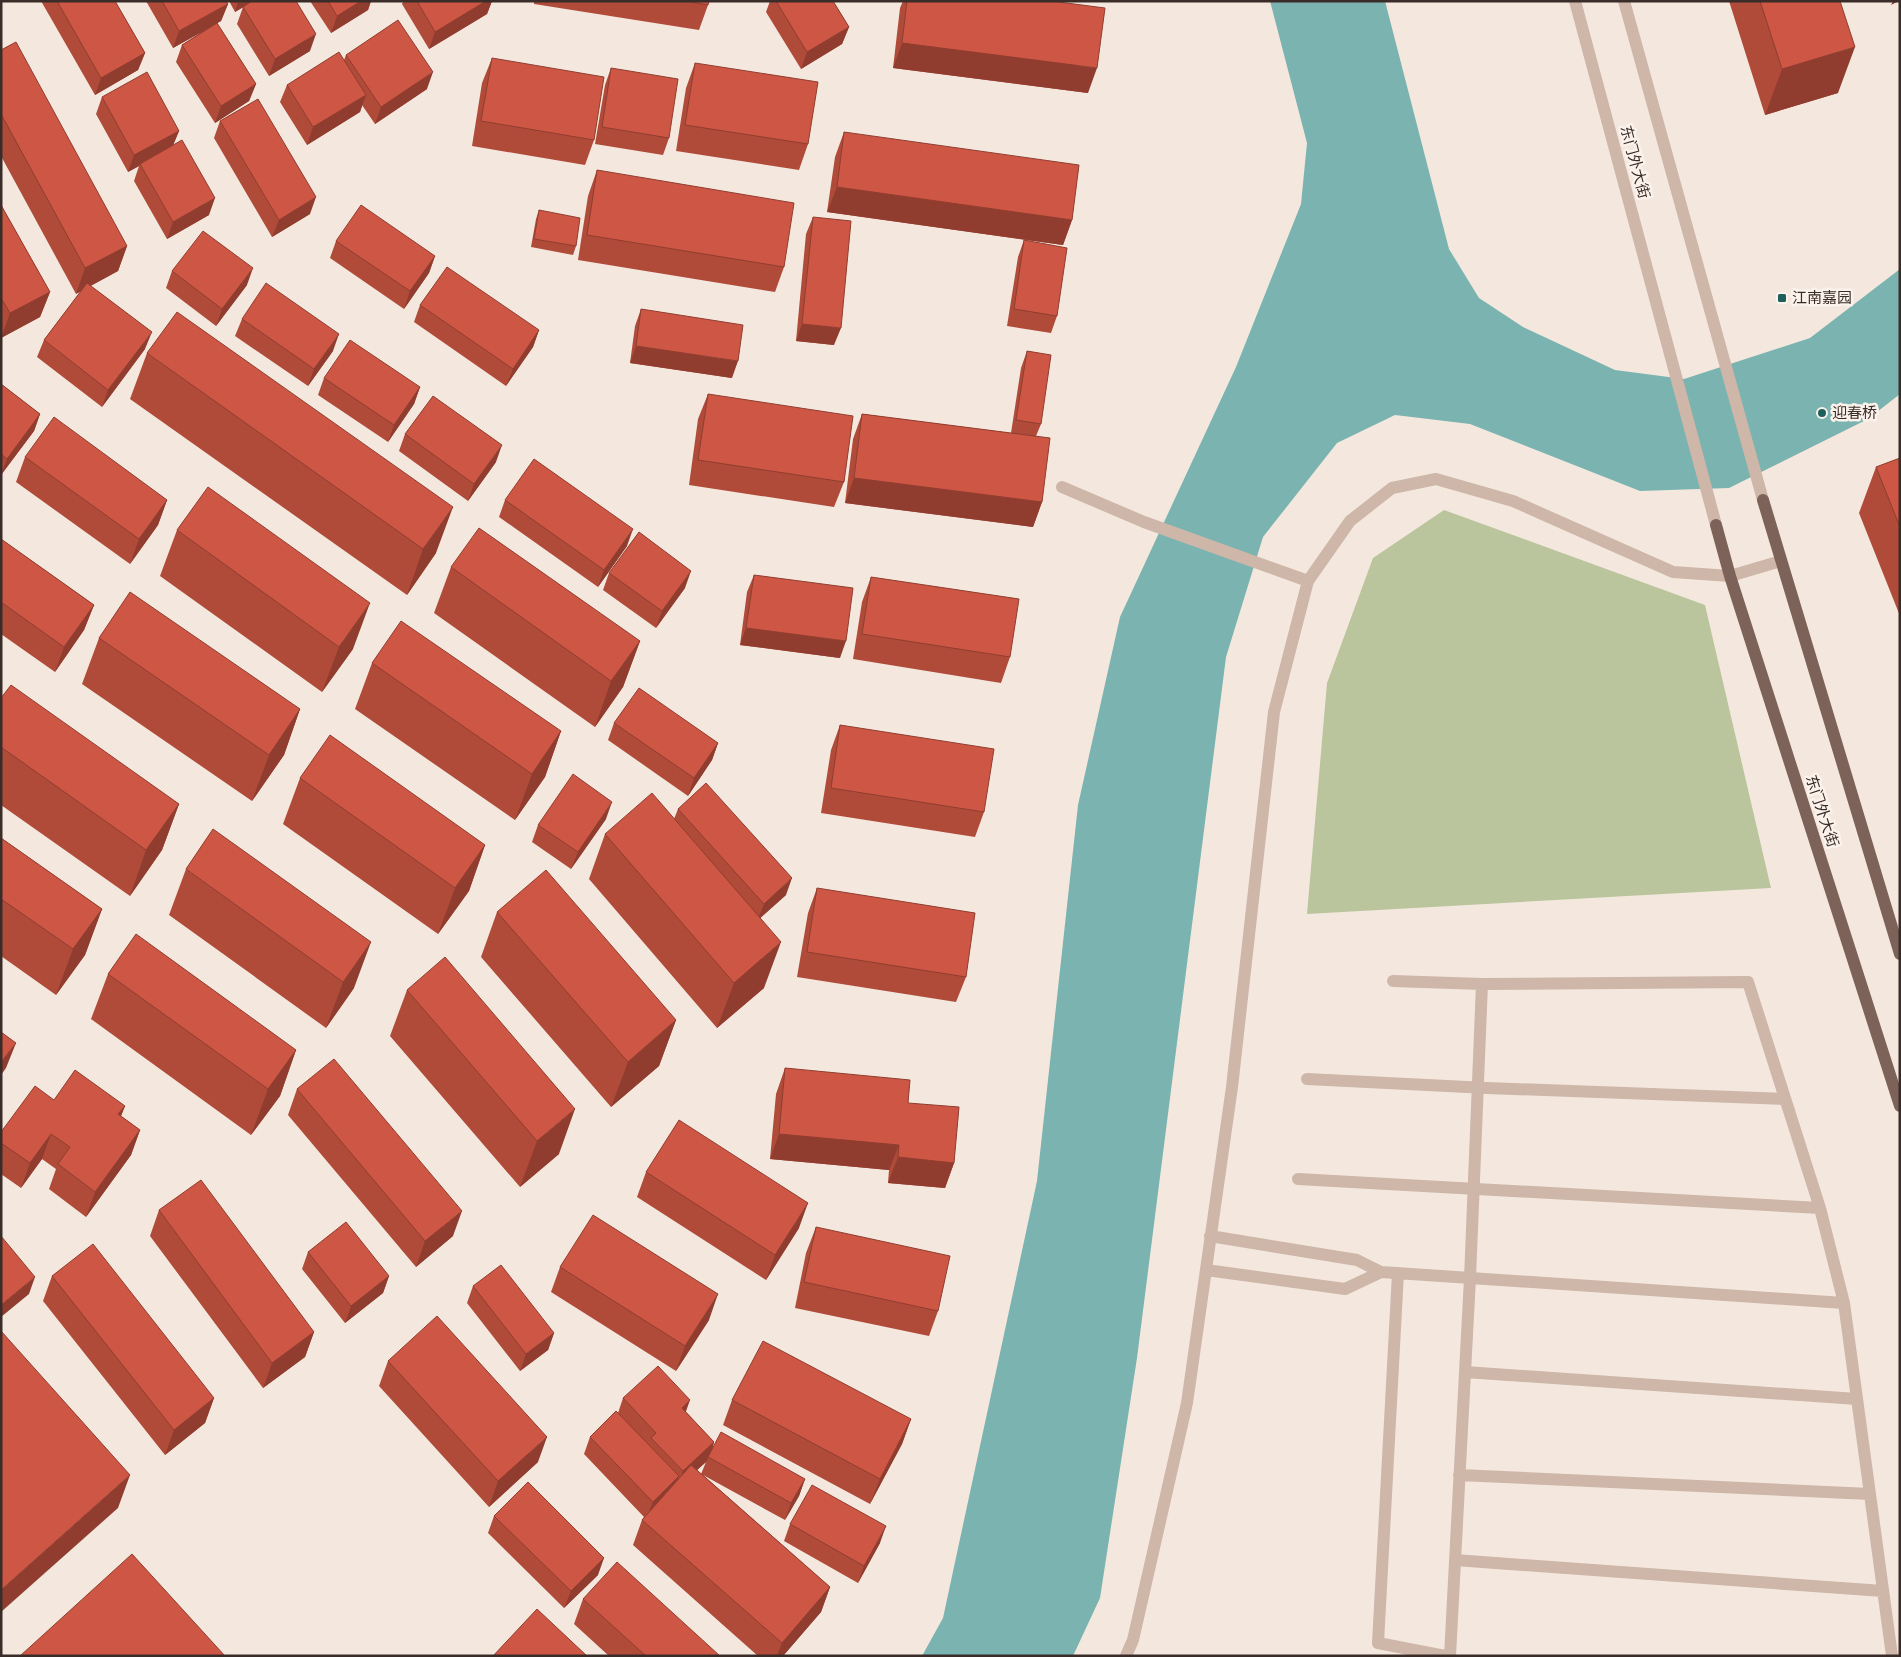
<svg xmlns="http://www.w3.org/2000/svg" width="1901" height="1657" font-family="Cabin,'Noto Sans SC',sans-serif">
<rect width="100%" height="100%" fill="#f4e8de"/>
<path fill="#bbc59d" d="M1444,510l261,95 66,283 -464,26 20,-231 46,-125z"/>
<path fill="#7bb3b0" d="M1270,1h115l64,248 30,49 44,29 92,43 69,9 126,-41 90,-69v125l-32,25 -139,69 -89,3 -170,-67 -75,-9 -58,28 -74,94 -37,120 -89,701 -37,240 -27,58h-151l21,-38 94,-437 41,-376 42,-188 116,-250 65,-163 6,-61z"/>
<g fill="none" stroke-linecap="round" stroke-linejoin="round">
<path stroke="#ceb6a9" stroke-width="12" d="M1575,1l141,524
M1624,1l139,499
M1062,487l82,35 164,59 42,-60 42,-33 44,-9 77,22 160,71 57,4 51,-15
M1393,981l89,3 266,-2 72,226
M1307,1079l180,9 298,11
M1298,1179l522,29 24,95
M1210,1236l147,24 24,12 463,31 48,353
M1206,1270l139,19 36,-17
M1398,1273l-20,370 67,13
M1465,1372l392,27
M1459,1475l411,19
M1455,1560l428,31
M1126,1656l7,-16 54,-237 45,-316 42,-375 34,-131
M1450,1656l20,-378 12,-294"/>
<path stroke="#7d625a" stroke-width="12" d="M1763,500l137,454
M1716,525l14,51 170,530"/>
</g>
<path fill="#b04b3a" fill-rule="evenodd" d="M41,1h74l30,52 -7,17 -43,25z
M146,1h80l2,3 -7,17 -4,2 39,61 -7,17 -34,22 -39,-61 6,-17 20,-13 -29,16z
M229,1h67l14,50 -41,25 -32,-52 6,-17 -8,5z
M310,1h61l-3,9 -37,23z
M403,1h89l-5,13 -58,35 -27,-45z
M534,1h175l-1,4 -9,25 -165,-26z
M770,1h63l16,26 -7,17 -41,25 -35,-57z
M903,1h148l37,92 -195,-25 7,-60z
M1729,1h111l-2,92 -73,22z
M1,50l126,196 -9,25 -28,15 55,63 -43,58 -65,-50 7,-17 38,-50 -6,4 -75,-138z
M346,55l81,34 -52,35 -13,-19 -2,7 -53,33 -27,-43 7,-17 57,-25z
M492,58l102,82 -9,25 -113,-19 10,-63z
M695,63l113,81 -9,26 -123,-19 10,-63z
M611,68l58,70 -6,17 -68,-11 10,-59z
M102,97l77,34 -6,14 36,70 -42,24 -33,-58 5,-15 -11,6 -32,-58z
M220,121l90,93 -38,23 -58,-99z
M844,132l228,88 -9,25 -236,-33 8,-55z
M597,170l187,97 -9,25 -197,-32 10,-64z
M1,205l49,87 -10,25 -39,21z
M539,210l37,36 -3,9 -42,-8 5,-28z
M813,217l21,128 -38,-4 10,-107z
M1024,240l33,76 -6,17 -44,-7 11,-69z
M336,241l99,15 -6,17 -25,36 -74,-51z
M172,271l75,14 -31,41 -50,-38z
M420,305l119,25 -6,17 -27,39 -92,-64z
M641,309l91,69 -102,-15 5,-37z
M242,319l91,32 -25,35 -73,-50z
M1027,351l14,73 -5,12 6,66 -9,25 -188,-24 8,-64 9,-25 149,19 10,-65z
M147,353l289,200 -29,42 -277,-196z
M324,378l96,9 -6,17 -26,38 -70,-47z
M1,384l39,30 -6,17 -33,44z
M708,394l136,88 -10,25 -145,-22 9,-66z
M405,434l91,28 -28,39 -69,-50z
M25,457l142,43 -9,25 -28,39 -114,-82z
M1900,458v158l-41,-103 17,-46z
M505,500l122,46 -29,41 -99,-70z
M177,530l176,119 -31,43 -162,-116z
M1,539l93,66 -10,25 -29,42 -54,-38z
M451,567l189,74 -17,46 -28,40 -161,-114z
M609,573l76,15 -29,40 -53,-38z
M754,575l86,83 -100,-13 7,-53z
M871,577l139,80 -9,26 -148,-24 9,-57z
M99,638l201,71 -16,46 -32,46 -170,-117z
M372,663l189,68 -16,46 -30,43 -160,-111z
M1,698l178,106 -17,46 -32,46 -129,-91z
M614,723l104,20 -6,17 -24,36 -80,-56z
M840,725l144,87 -9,25 -154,-24 10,-63z
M300,778l185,67 -16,46 -31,43 -155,-110z
M678,809l108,86 -26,23 4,70 -47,40 -128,-149 16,-45 69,-15z
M606,819l-35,50 -39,-27 6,-17z
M1,838l101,71 -17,46 -29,40 -55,-39z
M186,869l168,119 -28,40 -157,-113z
M817,888l149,89 -10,25 -159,-25 11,-64z
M497,912l179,108 -17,46 -48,41 -130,-150z
M108,974l188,76 -16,46 -29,39 -160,-116z
M407,990l152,164 -39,33 -130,-151z
M785,1068l123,35 46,60 -9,25 -57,-5 1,-13 -119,-11 6,-65z
M297,1089l156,147 -37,31 -128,-152z
M54,1100l71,6 -4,10 19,14 -9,25 -45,62 -37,-28 7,-20 -14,-10 -21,29 -20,-14v-42z
M646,1172l153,56 -33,52 -129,-83z
M159,1210l155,122 -9,25 -42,31 -113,-152z
M816,1227l122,84 -9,25 -134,-28 11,-55z
M308,1252l81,24 -6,17 -38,30 -43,-54z
M560,1267l149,53 -33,51 -125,-79z
M52,1276l162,122 -9,25 -40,32 -122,-154z
M473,1286l81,47 -6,17 -28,21 -53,-68z
M388,1361l150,101 -49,45 -110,-121z
M623,1398l63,14 28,30 -1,5 92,32 -6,17 -14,24 -82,-45 127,112 -9,25 -38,44h-25l-125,-111 9,-25 2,-3 -60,-63 6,-17 28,-24zM706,1462l-5,12 -4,-4z
M732,1400l179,19 -9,25 -32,60 -147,-79z
M494,1516l104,59 -34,33 -76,-75z
M790,1524l90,19 -22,40 -74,-42z
M583,1599l137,57h-111l-35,-32z"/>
<path fill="#903d30" d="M238,1h16l-19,11z
M361,1h10l-3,9 -37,23 6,-17z
M486,1h6l-5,13 -58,35 6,-17z
M1893,1h6l-8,4z
M228,4l-7,17 -48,27 6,-17z
M849,27l-7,17 -41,25 6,-17z
M316,34l-6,17 -41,25 6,-17z
M902,43l195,25 -9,25 -195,-25z
M1855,47l-17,46 -73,22 17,-46z
M145,53l-7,17 -43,25 6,-17z
M433,72l-6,17 -52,35 6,-17z
M256,84l-7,17 -34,22 6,-17z
M366,95l-6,17 -53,33 6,-18z
M179,131l-7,17 -32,16 -1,2 -11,6 6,-17z
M837,187l235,33 -9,25 -236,-33z
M316,197l-6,17 -38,23 7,-17z
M215,198l-6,17 -42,24 6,-17z
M127,246l-9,25 -42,23 9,-26z
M435,256l-6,17 -25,36 6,-18z
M253,268l-6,17 -31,41 6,-17z
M50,292l-10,25 -39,21 9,-25z
M802,324l39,4 -7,17 -38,-4z
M539,330l-6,17 -27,39 7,-17z
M152,332l-7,17 -43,58 6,-17z
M339,334l-6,17 -25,35 6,-17z
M636,346l102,15 -6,17 -102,-15z
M420,387l-6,17 -26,38 6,-17z
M40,414l-6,17 -33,44 6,-16z
M502,445l-6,17 -28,39 6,-17z
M854,478l188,24 -9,25 -188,-24z
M167,500l-9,25 -28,39 9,-25z
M453,507l-17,46 -29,42 16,-46z
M633,529l-6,17 -29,41 6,-17z
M691,571l-6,17 -29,40 6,-17z
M370,603l-17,46 -31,43 17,-45z
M94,605l-10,25 -29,42 9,-25z
M746,628l100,13 -6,17 -100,-13z
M640,641l-17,46 -28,40 16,-46z
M300,709l-16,46 -32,46 17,-46z
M561,731l-16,46 -30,43 17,-46z
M718,743l-6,17 -24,36 6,-18z
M612,802l-6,17 -35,50 7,-17z
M179,804l-17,46 -32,46 16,-46z
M485,845l-16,46 -31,43 17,-46z
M792,878l-6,17 -29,26 7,-17z
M102,909l-17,46 -29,40 17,-46z
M371,942l-17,46 -28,40 17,-46z
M781,942l-17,46 -47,40 17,-45z
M676,1020l-17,46 -48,41 17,-45z
M16,1043l-10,25 -5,7v-13z
M296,1050l-16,46 -29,39 17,-46z
M125,1106l-10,25 3,-17z
M575,1109l-16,45 -39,33 17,-46z
M140,1130l-9,25 -45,62 9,-25z
M51,1134l-9,25 -21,29 9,-25z
M779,1134l120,11 -10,25 -119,-11z
M898,1157l56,6 -9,25 -57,-5z
M808,1203l-9,25 -33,52 9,-25z
M462,1211l-9,25 -37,31 9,-26z
M389,1276l-6,17 -38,30 6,-17z
M35,1277l-6,17 -28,23v-12z
M718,1294l-9,26 -33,51 9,-25z
M314,1332l-9,25 -42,31 9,-25z
M554,1333l-6,17 -28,21 6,-17z
M214,1398l-9,25 -40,32 9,-25z
M690,1400l-6,17 -2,-9z
M911,1419l-9,25 -32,60 10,-25z
M547,1437l-9,25 -49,45 9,-26z
M714,1442l-5,16 -1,-1 -2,5 -29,26 6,-17z
M130,1475l-12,33 -117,104v-22z
M679,1476l-7,18 -26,25 7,-17z
M805,1479l-6,17 -14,24 6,-17z
M886,1526l-6,17 -22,40 6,-17z
M604,1558l-6,17 -34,33 7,-17z
M830,1587l-9,25 -38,44h-6l5,-13z"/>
<path fill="#cd5744" stroke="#903d30" d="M57,1h58l30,52 -44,25z
M162,1h64l2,3 -49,27z
M252,1h44l20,33 -41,25 -32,-52z
M328,1h33l-24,15z
M417,1h69l-51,31z
M685,1h24l-1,4z
M776,1h57l16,26 -42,25z
M907,1h144l54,7 -8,60 -195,-25z
M1760,1h80l15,46 -73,22z
M398,20l35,52 -52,35 -35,-52z
M217,23l39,61 -35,22 -39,-61z
M16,42l111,204 -42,22 -84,-154v-64z
M339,52l27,43 -53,32 -26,-42z
M492,58l112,19 -10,63 -113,-19z
M695,63l123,19 -10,62 -123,-19z
M611,68l67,11 -9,59 -67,-11z
M147,72l32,59 -45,24 -32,-58z
M258,99l58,98 -37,23 -59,-99z
M844,132l235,33 -7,55 -235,-33z
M182,140l33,58 -42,24 -33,-58z
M597,170l197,33 -10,64 -197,-32z
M1,205l49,87 -40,21 -9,-15z
M361,205l74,51 -25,35 -74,-50z
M539,210l41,8 -4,28 -42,-7z
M813,217l38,4 -10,107 -39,-4z
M203,231l50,37 -31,41 -50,-38z
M1024,240l43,8 -10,68 -43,-7z
M447,267l92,63 -26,39 -93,-64z
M87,283l65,49 -44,58 -64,-50z
M266,283l73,51 -25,35 -72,-50z
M641,309l102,16 -5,36 -102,-15z
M177,312l276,195 -30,42 -276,-196z
M350,340l70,47 -26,38 -70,-47z
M1027,351l24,4 -10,69 -25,-4z
M1,384l39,30 -33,45 -6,-5z
M708,394l145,22 -9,66 -146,-22z
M433,396l69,49 -28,39 -69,-50z
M862,414l188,24 -8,64 -188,-24z
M54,417l113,83 -28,39 -114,-82z
M1900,458v69l-24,-60z
M534,459l99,70 -29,41 -99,-70z
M208,487l162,116 -31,44 -162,-117z
M479,528l161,113 -29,40 -160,-114z
M639,532l52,39 -29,40 -53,-38z
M1,539l93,66 -30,42 -63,-45z
M754,575l99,13 -7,53 -100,-13z
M871,577l148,22 -9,58 -148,-23z
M130,592l170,117 -31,46 -170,-117z
M401,621l160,110 -29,43 -160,-111z
M11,685l168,119 -33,46 -145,-103v-49z
M639,688l79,55 -24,35 -80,-55z
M840,725l154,24 -10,63 -153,-24z
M330,735l155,110 -30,43 -155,-110z
M573,774l39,28 -34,50 -40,-27z
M706,783l86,95 -28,26 -86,-95z
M652,793l129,149 -47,41 -129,-149z
M213,829l158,113 -28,40 -157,-113z
M1,838l101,71 -29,40 -72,-50z
M546,870l130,150 -48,42 -131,-150z
M817,888l158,25 -9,64 -159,-25z
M136,934l160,116 -28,39 -160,-115z
M445,957l130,152 -38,32 -130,-151z
M1,1032l15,11 -15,19z
M334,1059l128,152 -37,30 -128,-152z
M785,1068l125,12 -2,23 51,4 -5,56 -56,-6 1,-12 -120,-11z
M75,1070l50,36 -7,8 22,16 -45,62 -37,-28 12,-17 -19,-13 -21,29 -29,-20v-11l34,-46 19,14z
M679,1120l129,83 -33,52 -129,-83z
M201,1180l113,152 -42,31 -113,-153z
M593,1215l125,79 -33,52 -125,-79z
M346,1222l43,54 -38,30 -43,-54z
M816,1227l134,29 -12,55 -134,-29z
M1,1236l34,41 -34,28z
M93,1244l121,154 -40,32 -122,-154z
M501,1265l53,68 -28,21 -53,-68z
M437,1316l110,121 -49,44 -110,-120z
M1,1331l129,144 -129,115z
M763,1341l148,78 -31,60 -148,-79z
M658,1366l32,34 -8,8 32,34 -31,29 -32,-33 5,-5 -33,-35z
M616,1411l63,65 -26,26 -63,-65z
M721,1432l84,47 -14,24 -83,-46z
M691,1465l139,122 -48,56 -140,-123z
M528,1482l76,76 -33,33 -77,-75z
M812,1485l74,41 -22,40 -74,-42z
M132,1554l93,102h-205z
M617,1562l103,94h-74l-63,-57z
M537,1609l50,47h-94z"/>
<g fill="#1c5f5d" stroke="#fbf2eb" stroke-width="2">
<rect x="1777" y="293" width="10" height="10" rx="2.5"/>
<circle cx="1822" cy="413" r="5"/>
</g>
<g text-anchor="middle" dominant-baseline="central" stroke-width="5" stroke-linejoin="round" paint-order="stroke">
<g font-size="15" fill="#3a2d29" stroke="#fbf2eb">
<text transform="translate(1635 162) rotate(75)">东门外大街</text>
<text transform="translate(1822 811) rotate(72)">东门外大街</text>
</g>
<g font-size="15" fill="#3a2d29" stroke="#fbf2eb" text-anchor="start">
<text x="1792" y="298">江南嘉园</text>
<text x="1832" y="413">迎春桥</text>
</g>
</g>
<rect width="1901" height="1657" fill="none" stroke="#3a2d29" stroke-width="5"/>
</svg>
